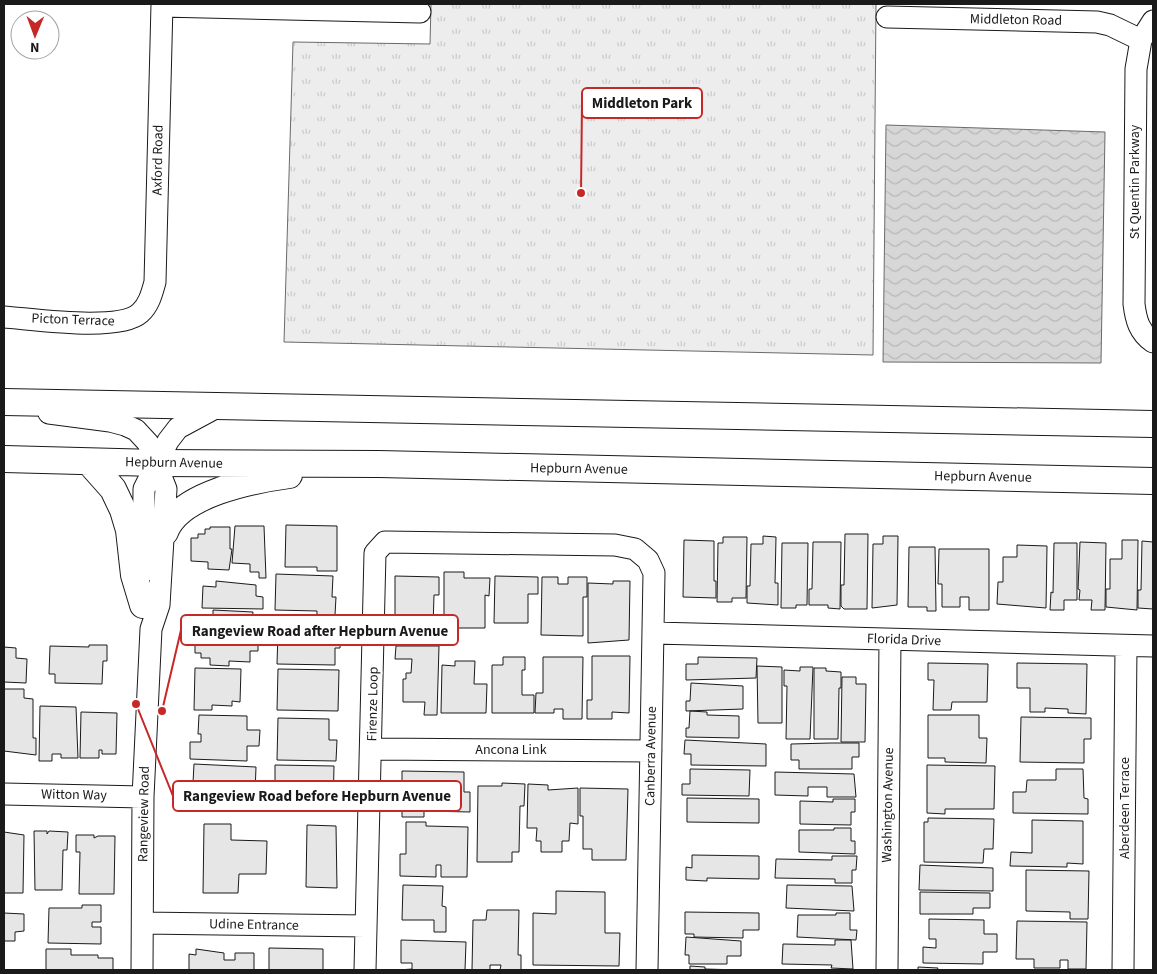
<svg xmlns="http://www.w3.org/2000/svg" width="1157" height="974" font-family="'Source Sans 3',sans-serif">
<defs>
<pattern id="park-tufts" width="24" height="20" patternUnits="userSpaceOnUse" patternTransform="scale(1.25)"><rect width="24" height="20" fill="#ededed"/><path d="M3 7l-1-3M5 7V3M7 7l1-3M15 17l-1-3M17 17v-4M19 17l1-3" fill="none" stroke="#cbcbcb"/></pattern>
<pattern id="water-waves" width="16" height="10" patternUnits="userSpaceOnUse" patternTransform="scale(1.25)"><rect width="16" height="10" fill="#d7d7d7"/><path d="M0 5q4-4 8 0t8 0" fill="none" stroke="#b8b8b8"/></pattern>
</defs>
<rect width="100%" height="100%" fill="#fff"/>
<path fill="url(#park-tufts)" stroke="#6a6a6a" d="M431,4h445l-3,351 -589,-13 9,-300 137,2z"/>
<path fill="url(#water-waves)" stroke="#6a6a6a" d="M886,125l219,7 -4,231 -218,-1z"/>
<path fill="#e6e6e6" stroke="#1a1a1a" d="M286,525l51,1v45h-20v-4h-32z
M235,526h29l2,52h-7v-6h-9v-8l-18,-1z
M210,527h20v22h2l-3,21 -21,-1v-7l-17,-1v-23h7v-4h7v-5h5z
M845,534h23l-1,75h-23l-3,-3v-21h3z
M763,536l13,1 -1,46h3v22l-31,-2v-17h3l1,-42h12z
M883,536h15l-1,69 -25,3 1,-64h10z
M723,537h24l-1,61h-14v4h-15l1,-59h5z
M684,540l30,1v40h2v17l-33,-1z
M1122,540h16l-1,70 -31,-3v-18h4v-30h12z
M1142,541l11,1v67l-15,-1v-18h3z
M813,542h28l-1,67 -12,-1v-3h-19v-16h3z
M1080,542l26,1 -1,67h-14l1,-10h-13l1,-10 -2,-1z
M782,543h26l-1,62h-11v3h-15z
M1054,543h23v57h-13v10h-14l1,-18 2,1z
M1017,545l30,1 -1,62 -49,-4 1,-22h5v-25h14z
M909,547h26l1,64h-9v-4h-19z
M939,549h50v61h-20v-13h-9v10h-18v-23h-4z
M444,572h20v6h26l-1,18 -4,-1v33h-41z
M276,574l57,2 -1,21h4l-1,18h-18v-4l-42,-1z
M395,576l44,1v18h-5l-1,32h-38z
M495,576l43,1v17h-10v29h-34z
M542,577h16v7h10v-7h19v20h-4v39l-42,-1z
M216,581l40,4v11l7,1v12l-61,-1 1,-22 13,1z
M613,581h17l-1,59 -41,3v-60l25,1z
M213,610l40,2 -1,12 6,1v26h-8v11l-21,-1v5l-19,-1v-7h-9v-5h-6v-16h6l1,-22h11z
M283,621l49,1v12h9l-1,14h-5v17l-58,-1 1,-31h4z
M89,645h18v16h-4l-1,23 -47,-1v-9h-6l1,-28 39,1z
M396,646h43l-2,69h-13l1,-13h-22v-23h3v-6h5l1,-14h-17z
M4,647l12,1v10l11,1 -1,24 -22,-1z
M592,656h38l-1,57 -17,-1v7h-25v-19h5z
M503,657h22v13h-3v25h12v18h-42v-48h11z
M543,657h40l-1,62h-19v-10h-9v4h-19l1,-20h7z
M698,657l59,1 -1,20 -70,2v-16h12z
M455,661h20l-1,23h13l-1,29h-45l1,-48 13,1z
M928,663l60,1 -1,38h-35l-1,8h-18l1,-30h-6z
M1017,663l70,1 -1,50 -18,-1v-4l-23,-1v4h-15v-24h-13z
M757,666l25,1v56h-24z
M800,667h13l-3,72h-24l1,-53h-3v-16l16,1z
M195,668l46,1 -1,33 -8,-1v5l-20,-1v5h-18z
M814,668h12v3l15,1v16h-2l-1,51h-24z
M278,669l61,1 -1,41 -61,-1z
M842,677h14v7h10l-1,58h-24z
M691,683l52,3v23l-57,2v-10h4z
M4,689h20v9l9,1v39h3v17l-32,-4z
M40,706l36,1 2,51h-17v-4h-9v7h-13z
M690,711l17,1v3l32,1v22l-53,-1v-9h3z
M81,712l36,1 -1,41h-14v-4h-3v8h-19z
M199,715l48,1v14h13l-1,16h-12v15l-57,-2v-17h11v-8h-3z
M928,715h51v23h8l-1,25 -41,-1v-4h-17z
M1021,717l70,1v21h-7v24l-64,-1z
M278,718l51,1v21h8l-1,21 -59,-1z
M685,740l81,4v22l-75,-1v-11h-7z
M831,743h28v14h-7v12h-53v-9h-8v-16z
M194,764l62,3 -1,26h-8v10l-55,-2z
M275,765l59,1 -1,44 -58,-2z
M927,765l68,1 -1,43h-49v5l-18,-1z
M690,769l60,1 -1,26 -67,-1v-11h8z
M1056,769h27l1,29 4,1v15l-75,-1v-21h13l1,-12h29z
M402,771l62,1v20h6v20l-46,-1v6h-22z
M775,772l79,2 2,23h-29v-10h-19v9l-33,-1z
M502,783l23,1 -1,22h-4l-1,46h-7v10h-35l1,-76h24z
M528,784l20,1v5l30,-2v36l-8,-1 -1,18h-7v11h-21v-11h-5l1,-13h-10z
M580,788l48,1 -2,71h-34v-11h-9v-33h-3z
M687,798l72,1v24l-72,-1z
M833,799h22v13h-4v13l-51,-1v-23l33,1z
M928,818l66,1 -1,30h-9l-1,14 -59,-1v-40h4z
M1032,820l51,1v43l-16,-1v4l-57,-1 1,-14 21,1z
M406,822h20v4l42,1 -1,50h-26v-12h-5v12l-36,-1v-22h6z
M204,824h27v16l36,1 -1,33h-27l-1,19h-35z
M307,825l29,1 1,62 -31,-1z
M834,828h17v13h4v13l-56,-2v-22h35z
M34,831h13v3l2,-3 19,1 -1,18h-4l-1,40h-27z
M4,832l20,3 -1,58h-19z
M76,835h18v3l4,-2h17l-1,58h-35l1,-42h-4z
M692,855l67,1v23l-52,-1v3l-21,-1v-13l6,1z
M832,856h25l-1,14h-4v13h-17v-4l-60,-1 1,-19 56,1z
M920,865l73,3v23l-74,-1z
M1026,870l63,1 -1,48h-18v-7l-44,-1z
M403,885l40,1 -1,20 4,1v25h-12v-12h-32z
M787,885l65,1 2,25 -68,-3z
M556,891l49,1v41h15l-1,33 -86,-1v-52l23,1z
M920,892l70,1v15h-17v6h-53z
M82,905h19v17h-9v5h9v17l-53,-1 1,-35h33z
M487,910h32l-1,45h3v15h-21l1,-5h-11v5h-18l1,-50h13z
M685,912l74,1v17h-16v8l-49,-1v-3h-9z
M4,913l20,1v17l-9,1v9h-11z
M836,913h14v17h7l-1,10 -59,-3 1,-22h38z
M929,919l55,1v14h13v18h-14v12l-60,-1v-16l13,1v-9h-7z
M1017,921l70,1 -1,47h-18v-9h-8v8h-26v-9h-18z
M686,937l55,4v15h-14v8h-38v-9h-4z
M401,940l65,2 -1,28h-67l14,-1v-6h-11z
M835,940h16l2,29 -22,-1 1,-3 -50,-1 1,-20 52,1z
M269,948l54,1v21h-54z
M46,949h25v6h27v3h15v12h-67z
M196,949l28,4v7h11v-7h19v17h-65v-16l7,1z
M690,966l15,1v2l35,1h-50z
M918,967l20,1 -1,2h-19z"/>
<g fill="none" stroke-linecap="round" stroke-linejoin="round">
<defs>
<path id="minor" d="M162,6l258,6
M887,17l210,5 13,3 31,15
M1153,21l-12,19 -5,29 -2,235c2,16 5,28 19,38
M4,317c29,2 115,15 136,-4 9,-8 12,-20 15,-31l7,-278
M49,413l61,8 15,4 11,5 12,13 18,46 -7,116 -8,24 -8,168 -1,173
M143,572l1,-83 24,-48 10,-13 39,-21
M654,633l499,13
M372,749l279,2
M4,794l139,3
M143,923l223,3
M365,970l10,-417 10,-11 230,3 20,4 13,11 6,13 -7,397
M887,970l3,-330
M1123,970l3,-324"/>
<path id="major" d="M4,402l1149,22
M4,459l152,4 223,1 774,17
M89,462l24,27 10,21 6,20 5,45 9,30
M165,532c14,-38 87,-52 124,-57"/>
</defs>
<use href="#minor" stroke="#1a1a1a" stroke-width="23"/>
<use href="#major" stroke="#1a1a1a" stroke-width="28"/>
<use href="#minor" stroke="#fff" stroke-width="21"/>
<use href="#major" stroke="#fff" stroke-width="26"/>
</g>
<g text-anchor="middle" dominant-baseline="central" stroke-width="4" stroke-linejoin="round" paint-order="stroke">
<g font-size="14" fill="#1a1a1a" stroke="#fff">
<text transform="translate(1016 20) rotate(1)">Middleton Road</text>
<text transform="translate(158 160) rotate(-89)">Axford Road</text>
<text transform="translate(1135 182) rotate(-90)">St Quentin Parkway</text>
<text transform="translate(73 320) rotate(2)">Picton Terrace</text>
<text transform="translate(174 463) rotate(1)">Hepburn Avenue</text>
<text transform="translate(579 469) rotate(1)">Hepburn Avenue</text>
<text transform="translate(983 477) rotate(1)">Hepburn Avenue</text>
<text transform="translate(904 640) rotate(2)">Florida Drive</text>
<text transform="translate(373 704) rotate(-89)">Firenze Loop</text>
<text x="511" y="750">Ancona Link</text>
<text transform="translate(651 756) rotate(-89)">Canberra Avenue</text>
<text transform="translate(74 795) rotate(1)">Witton Way</text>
<text transform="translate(888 805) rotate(-89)">Washington Avenue</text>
<text transform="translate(1125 808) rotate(-90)">Aberdeen Terrace</text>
<text transform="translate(144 814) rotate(-89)">Rangeview Road</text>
<text transform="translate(254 925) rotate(1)">Udine Entrance</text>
</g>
</g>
<path fill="none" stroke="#c62828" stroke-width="2" d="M581 193L582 103M162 711L181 630M136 704L173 796"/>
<g fill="#c62828" stroke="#fff" stroke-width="2">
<circle cx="581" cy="193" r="5"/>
<circle cx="162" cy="711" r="5"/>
<circle cx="136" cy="704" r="5"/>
</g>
<g fill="#fff" stroke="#c62828" stroke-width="2">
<rect x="582" y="88" width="120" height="30" rx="5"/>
<rect x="181" y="615" width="277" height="30" rx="5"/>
<rect x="173" y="781" width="288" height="30" rx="5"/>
</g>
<g font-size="15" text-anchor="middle" font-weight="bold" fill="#1a1a1a">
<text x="642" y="108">Middleton Park</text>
<text x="320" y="636">Rangeview Road after Hepburn Avenue</text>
<text x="317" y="801">Rangeview Road before Hepburn Avenue</text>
</g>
<rect width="1157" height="974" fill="none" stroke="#1a1a1a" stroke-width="10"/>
<g transform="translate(35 35) rotate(181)"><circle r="24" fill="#ffffff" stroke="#a3a3a3"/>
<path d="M0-4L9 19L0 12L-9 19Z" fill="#c62828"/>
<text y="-8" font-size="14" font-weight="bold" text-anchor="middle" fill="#1a1a1a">N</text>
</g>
</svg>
